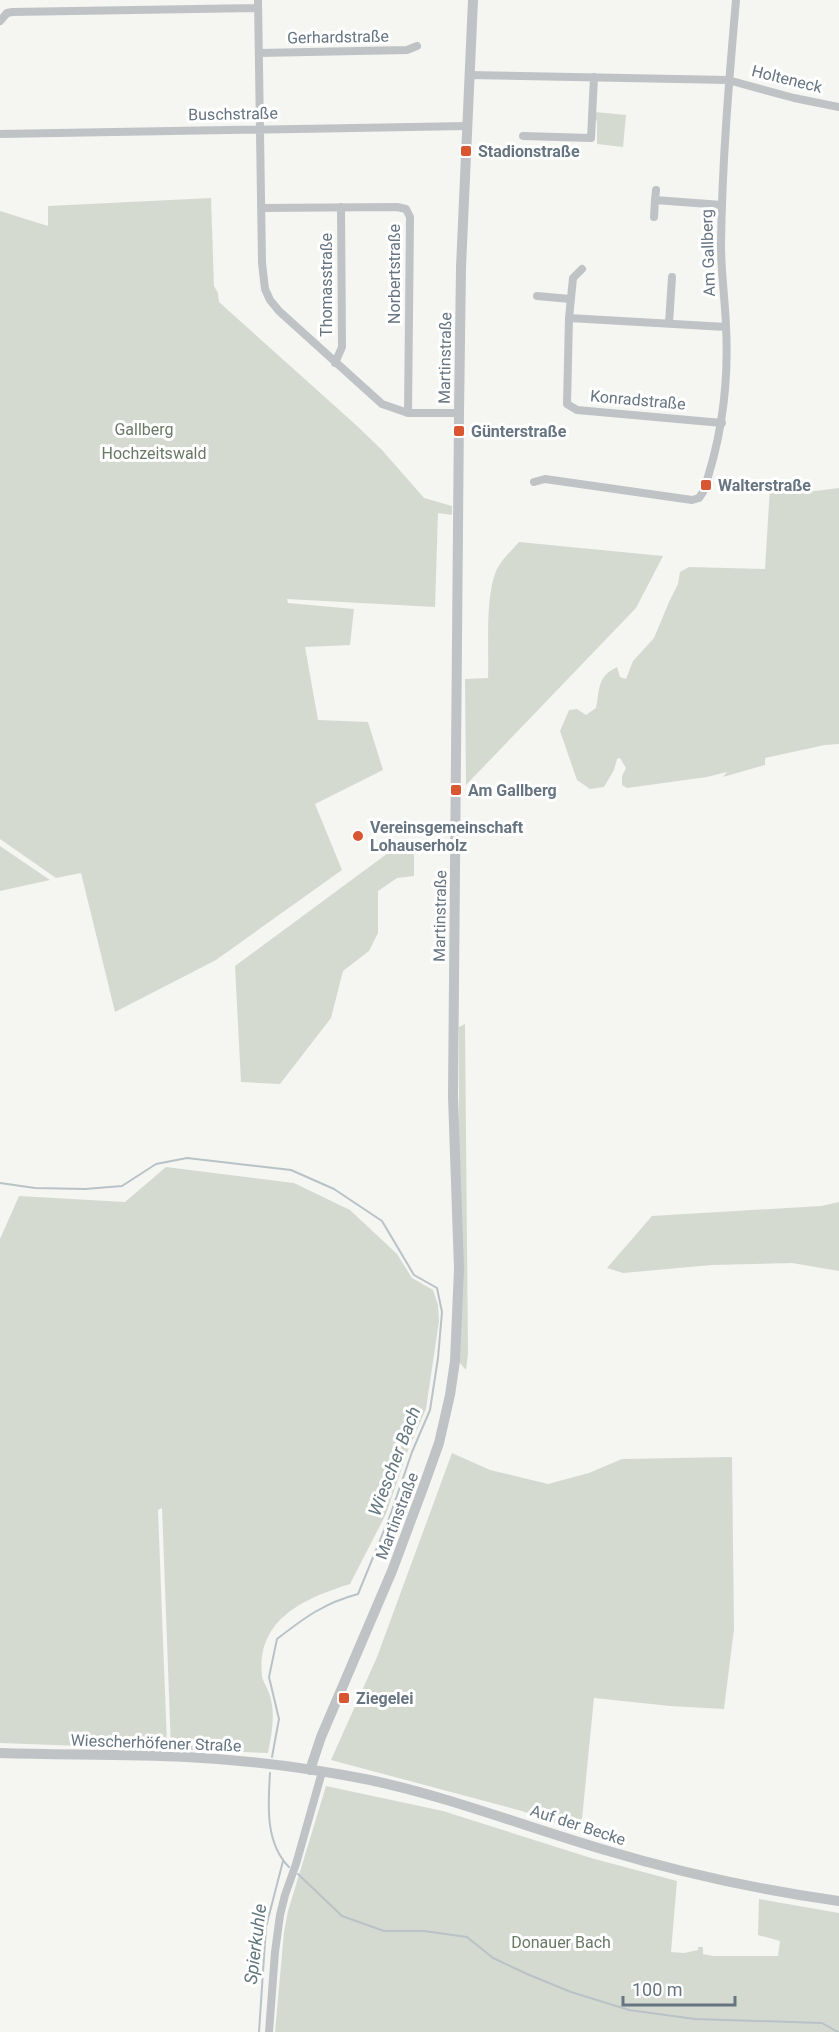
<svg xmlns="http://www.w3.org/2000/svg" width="839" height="2032" font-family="Roboto,sans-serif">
<rect width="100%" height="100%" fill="#f5f5f2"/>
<path fill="#d5dad1" d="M595,112l31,3 -3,32 -26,-3v-23l-2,-2z
M211,198l3,88 4,7 1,9 137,123 26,25 42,48 28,8v9l-14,-2 -3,94 -148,-8 1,4 66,6 -4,36 -45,2 13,73 50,2 15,48 -68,34 27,66 -126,90 -101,52 -34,-139 -25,5 -56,-39v-628l48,15v-20z
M770,487l45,4 24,-3v256l-14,1 -60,13v7l-42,12 4,-5 -20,5 -80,11 -5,-3v-9l4,-8 -6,-10 -3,1 -3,11 -10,17 -14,2 -13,-9 -17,-49 9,-21 8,-1 9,6 10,-7c4,-20 1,-31 21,-41l3,10 6,2 7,-18 21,-23 15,-36 9,-18 2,-12 9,-5 76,2z
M519,542l144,14 -27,52 -170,177 -1,-106 23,-1c1,-30 -3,-80 8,-107 5,-11 15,-20 23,-29z
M407,839l7,9v28l-17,2 -19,13v42l-9,18 -26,20 -12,47 -51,66 -39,-2 -6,-116z
M0,846l50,34 -50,11z
M465,1024l3,330 -2,16 -7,-8v-335z
M166,1167l128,16 56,27 47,44 15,24 21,12 5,15 1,16 -13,88 -18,41 -22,64 -36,70c-44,14 -94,34 -88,92 1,6 5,11 7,17 7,20 3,39 -1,60l-97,-4 -9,-241 -4,2 9,234 -4,5 -163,-6v-504l19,-43 106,6z
M839,1202v69l-47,-8 -80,2 -89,8 -16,-5 45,-52 169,-10z
M452,1453l38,17 58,14 41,-11 33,-14 110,-2 2,172 -10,80 -54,-3 -76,-8 -12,121 -14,8 -46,-16 -191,-51 46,-103z
M326,1786l117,25 148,47 86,23 -6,71 13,1 14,-3v-3h5v7l10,2h65l2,-15 -22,-6 1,-36 80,14v119h-564l9,-100 4,-21z"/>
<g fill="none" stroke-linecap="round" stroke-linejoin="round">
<path stroke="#b8c2c7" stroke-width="2" d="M0,1183l35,5 50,1 37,-3 34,-22 31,-6 104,12 43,19 48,32 32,54 23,13 5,24 -4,46 -8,52 -18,42 -22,64 -32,78c-34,9 -54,24 -81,45l-8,38 10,42 -7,38
M270,1773c-2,32 -5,70 19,94
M298,1874l44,42 42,15h40l43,6 26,21 34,16 44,18 58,18 66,9 127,4 16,9
M259,2032l7,-105 17,-66"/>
<path stroke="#bfc3c6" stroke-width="8" d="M258,0l4,263 3,26 5,11 9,11 103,93 26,9h51
M0,21l7,-8 5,-1 246,-4
M259,53l148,-3 10,-4
M469,75l259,5 66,18 45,9
M0,134l467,-8
M523,136l68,2 3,-61
M655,200l1,-10
M262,208l135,-1 9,2 4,8 -2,196
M654,217l1,-17 67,5
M537,296l33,3
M569,318l4,-40 9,-9
M669,323l3,-46
M335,363l7,-16 -1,-140
M722,423l-145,-13 -10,-6 2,-86 157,9
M534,482l11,-3 147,21 7,-2 4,-6c19,-54 26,-109 23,-166 -1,-27 -5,-54 -5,-81 1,-82 8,-164 15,-245
M269,2032l6,-80 5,-37 5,-20 11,-31 26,-92"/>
<path stroke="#bfc3c6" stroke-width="10" d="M0,1753c62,2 124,1 186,4 62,3 123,11 184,23 80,17 156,47 235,70 77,23 154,40 234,51
M310,1770l11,-33 71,-166 31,-83 16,-45 11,-48 5,-34 4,-92 -6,-173 6,-683 2,-146 12,-267"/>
</g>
<g fill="#d85630" stroke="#fff" stroke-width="2">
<rect x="460" y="145" width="12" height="12" rx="3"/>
<rect x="453" y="425" width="12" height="12" rx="3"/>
<rect x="700" y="479" width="12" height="12" rx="3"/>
<rect x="450" y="784" width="12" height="12" rx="3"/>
<circle cx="358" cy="836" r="6"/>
<rect x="338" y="1692" width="12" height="12" rx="3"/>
</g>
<g text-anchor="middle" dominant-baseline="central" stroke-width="6" stroke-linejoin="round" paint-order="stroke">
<g font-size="16" fill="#667581" stroke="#fff">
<text transform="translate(338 37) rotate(-1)">Gerhardstraße</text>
<text transform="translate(787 79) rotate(14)">Holteneck</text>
<text transform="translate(233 114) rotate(-1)">Buschstraße</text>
<text transform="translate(708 253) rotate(-92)">Am Gallberg</text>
<text transform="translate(394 274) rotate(-90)">Norbertstraße</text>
<text transform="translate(326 285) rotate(-90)">Thomasstraße</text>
<text transform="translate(445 358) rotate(-89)">Martinstraße</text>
<text transform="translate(638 400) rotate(5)">Konradstraße</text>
<text transform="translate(440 916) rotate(-89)">Martinstraße</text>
<text transform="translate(397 1516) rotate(-69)">Martinstraße</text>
<text transform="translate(156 1743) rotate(2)">Wiescherhöfener Straße</text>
<text transform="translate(578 1825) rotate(18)">Auf der Becke</text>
</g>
<g font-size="16" font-weight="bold" fill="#667581" stroke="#fff" text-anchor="start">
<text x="478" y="151">Stadionstraße</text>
<text x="471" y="431">Günterstraße</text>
<text x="718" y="485">Walterstraße</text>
<text x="468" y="790">Am Gallberg</text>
<text x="370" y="827">Vereinsgemeinschaft<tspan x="370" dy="18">Lohauserholz</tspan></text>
<text x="356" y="1698">Ziegelei</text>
</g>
<g font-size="16" fill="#697965" stroke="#fff">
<text x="144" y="429">Gallberg</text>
<text x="154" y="453">Hochzeitswald</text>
<text x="561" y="1942">Donauer Bach</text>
</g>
<g font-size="18" font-style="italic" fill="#62777e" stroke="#fff">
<text transform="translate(394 1461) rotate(-69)">Wiescher Bach</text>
<text transform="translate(255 1944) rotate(-83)">Spierkuhle</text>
</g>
</g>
<path d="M623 1996v9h112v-9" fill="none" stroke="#667581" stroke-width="3"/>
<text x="632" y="1996" font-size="18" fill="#667581" stroke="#ffffff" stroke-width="4.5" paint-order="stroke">100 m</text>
</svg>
